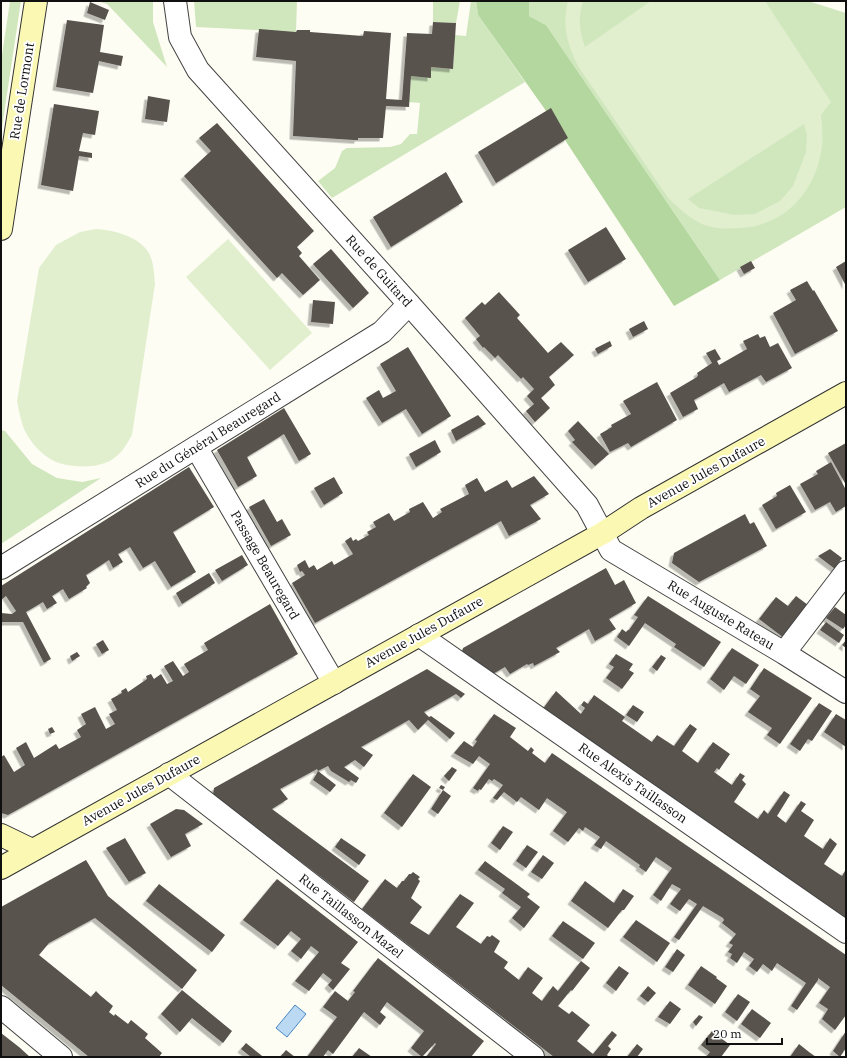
<svg xmlns="http://www.w3.org/2000/svg" width="847" height="1058" font-family="'IBM Plex Serif',serif">
<defs>
<filter id="shadow"><feDropShadow dx="-3.5" dy="3.5" stdDeviation="0" flood-color="#0004"/></filter>
</defs>
<rect width="100%" height="100%" fill="#fefdf3"/>
<path fill="#d0e7be" d="M10,1h11l-20,133v-72z
M97,1h56v21l14,45 -60,-63z
M194,1h103l-1,31 -100,-5z
M433,1h27l-4,22 -23,-1z
M471,1h5l2,14 47,67 -193,116 -14,-17 17,-13 7,-17 5,-3 43,-1 11,-3 9,-10h7l3,-31 -11,-1 2,-26 19,1 1,-10 22,2 2,-34 11,1z
M529,1h279l38,12v194l-126,73 -174,-255 -17,-9z
M1,430l4,1 27,33 25,14 25,4 19,-4 -100,66z"/>
<path fill="#b3d79e" d="M476,1h53v15l17,9 174,255 -46,26 -130,-198 -66,-93z"/>
<path fill="#e1efcf" fill-rule="evenodd" d="M568,1h15c-5,16 -4,30 2,46l66,-46h114l66,101 -10,13c1,10 2,20 1,31 -6,45 -36,80 -83,82 -13,1 -27,1 -39,-5 -12,-6 -21,-15 -31,-24l-91,-133c-11,-24 -16,-38 -10,-65zM804,124l3,11 -1,17 -13,34 -13,15 -25,13 -20,1 -36,-7 -11,-9z
M96,229c17,1 43,7 53,24 5,10 5,21 6,31l-23,151c-5,9 -10,18 -19,24 -13,10 -45,9 -59,2 -11,-5 -22,-17 -28,-28 -5,-10 -7,-22 -9,-32l22,-133 17,-23 24,-13z
M228,239l84,94 -42,37 -84,-93z"/>
<path fill="#bbd9f3" stroke="#4687c5" d="M295,1005l11,9 -19,23 -11,-9z"/>
<path fill="#58524d" filter="url(#shadow)" d="M90,2l19,8 -4,10 -18,-7z
M67,20l37,5 -4,27 23,4 -2,10 -22,-5 -6,32 -37,-6z
M433,22l23,1 -3,46 -22,-2v11l-20,-2 -2,31 -23,-1 -3,32h-25v2h-4l-61,-4 3,-75 -40,-4 3,-28 37,3 1,-2h13v2l53,4 1,-5 27,2 -5,66 16,1 5,-67 25,1z
M148,96l22,4 -3,22 -22,-3z
M54,104l45,7 -4,24 -12,-2 -4,18 13,2v5l-13,-2 -6,35 -32,-6z
M551,108l17,30 -72,45 -18,-31z
M217,123l97,108 -17,16 5,6 -3,3 21,24 -17,15 -21,-22 -5,5 -93,-102 27,-25 -12,-13z
M446,172l17,30 -72,45 -18,-30z
M606,227l20,32 -38,23 -20,-32z
M331,249l38,44 -16,15 -40,-44z
M751,261l4,7 -11,6 -4,-7z
M846,261v25l-10,-19z
M807,281l6,10 1,-1 24,41 -43,23 -22,-41 23,-13 -6,-10z
M499,292l21,23 -3,3 31,35 13,-11 13,13 -25,22 6,8 -14,13 9,10 -15,14 -9,-11 8,-7 -7,-8 7,-7 -11,-12 -2,2 -23,-24 -3,3 -11,-11 -1,1 -7,-9 4,-3 -15,-18 17,-16 3,3z
M313,300l22,2 -2,22 -22,-2z
M644,321l4,8 -15,8 -4,-8z
M758,334l2,4 5,-2 5,11 8,-4 14,25 -26,14 -5,-7 -32,17 -5,-9 -30,17 4,9 -15,8 -13,-24 27,-16 1,-2 -1,-2 15,-10 -6,-10 9,-4 6,10 -4,2 2,4 28,-16 -4,-8z
M610,341l2,5 -14,8 -3,-5 1,-1z
M408,347l43,69 -29,18 -16,-25 -24,14 -16,-25 13,-8 4,8 13,-7 -16,-27z
M657,382l20,38 -46,27 -3,-4 -18,9 -10,-18 12,-7 -1,-2 20,-11 -8,-13z
M284,408l27,46 -12,7 -15,-27 -37,23 10,19 -19,11 -21,-37z
M478,415l8,9 -30,17 -5,-11z
M578,421l31,33 -14,12 -23,-24 3,-2 -7,-9z
M435,440l6,12 -25,15 -7,-13z
M846,443v42l-18,-32z
M831,462l15,28v16l-10,6 -6,-10 -15,8 -15,-26 18,-10 -2,-3z
M189,467l25,40 -41,25 23,40 -25,15 -16,-26 -12,7 -13,-21 -12,7 5,8 -10,6 -4,-8 -23,15 4,8 -4,4 1,1 -18,11 -6,-10 -11,7 5,7 -10,6 -4,-7 -17,10 25,47 -7,4 -21,-41h-22v-9l11,1 4,-3 -10,-15 -5,4v-14z
M534,476l15,18 -19,11 11,14 -32,17 -8,-15 -186,102 -23,-40 13,-8 -3,-4 -2,1 -3,-7 8,-5 4,8 5,-3 3,5 15,-9 2,4 19,-11 -8,-13 6,-4 2,4 3,-2 2,2 11,-6 -2,-3 9,-5 -3,-5 16,-9 5,8 16,-9 -1,-3 14,-7 10,16 9,-6 -2,-3 29,-15 -4,-9 12,-7 8,14 22,-12 5,8z
M334,477l9,16 -19,12 -10,-17z
M790,485l16,27 -30,17 -14,-24 15,-9 -1,-3z
M264,499l13,23 5,-3 9,16 -20,11 -22,-39z
M745,514l5,10 4,-2 13,24 -68,36 -27,-19 2,-10z
M830,549l12,9 -7,11 -17,-13z
M242,555l6,10 -26,16 -7,-11z
M606,568l9,17 9,-5 12,23 -27,16 7,10 -21,12 -6,-12 -33,19 4,4 -26,14 -1,-3 -5,2 -1,-1 -17,10 -5,-7 -14,8 -30,-20 2,-7z
M209,573l6,10 -33,21 -6,-11z
M648,596l73,46 -17,25 -30,-20 2,-3 -31,-21 -16,23 -12,-9 5,-8 4,3 2,-2h1l9,-13 -4,-2z
M796,596l12,9 -24,33 -25,-19 17,-22 12,9z
M270,604l28,50 -290,161 -7,-2v-56l3,-2 10,17 11,-7 -9,-17 10,-6 8,16 22,-14 3,5 22,-12 -4,-7 9,-6 -5,-10 14,-7 11,22 9,-5 -6,-10 8,-4 -6,-11 11,-6 -1,-2 5,-3 2,4 19,-13 -1,-3 5,-2 3,5 7,-5 6,10 6,-3 -9,-15 9,-5 10,15 6,-4 -5,-8 24,-14 -4,-7z
M835,607l11,8v10l-3,4 -17,-11z
M826,622l18,13 -5,8 -19,-13z
M103,640l6,10 -7,4 -6,-10z
M846,640v8l-4,-3z
M732,648l27,17 -13,19 -12,-8 -10,14 -14,-11z
M77,652l3,4 -8,5 -2,-5z
M616,654l17,10 -4,6 5,3 -12,16 -16,-11 8,-11 -5,-3z
M661,655l5,3 -9,13 -5,-4z
M764,668l48,30 -32,46 -13,-9 5,-7 -24,-16 12,-16 -10,-7z
M427,669l38,25 -4,4 -5,-4 -32,18 5,5 2,-1 24,17 -5,6 -22,-19 -10,10 -9,-10 -48,27 12,8 -9,12 -9,-7 -11,7 15,11 -3,5 -5,-3 -2,2 -18,-11 -3,-5 -10,5 18,14 -6,7 -17,-12 5,-9 -1,-2 -37,20 8,10 -16,10 97,72 -15,21 -141,-107 1,-7z
M556,691l25,23 4,-6 -4,-3 3,-4 4,3 6,-9 31,22 -3,4 30,21 5,-7 17,11 16,-22 7,5 -15,22 16,12 15,-21 17,12 -11,16 -2,-2 -3,4 18,13 8,-12 5,3 -3,4 4,4 -12,18 24,17 6,-9 4,4 16,-23 6,4 -13,21 9,7 15,-22 5,3 -5,7 13,9 -10,16 19,13 7,-11 7,6 -13,20 18,12 4,-7v49l-304,-208z
M819,703l13,8 -20,30 -4,-2 -8,12 -10,-7z
M633,705l11,7 -7,10 -11,-7z
M494,714l22,14 -6,9 18,14 3,-4 3,3 -2,3 13,10 7,-10 294,202v60l-11,15 -13,-11 6,-10 -9,-6 11,-16 -12,-9v2l-21,30 -6,-4 15,-23 -29,-20 -5,8 -9,-7 -6,8 -8,-6 5,-7 -10,-7 -7,11 -7,-5 2,-4 -4,-2 5,-7 -4,-2 7,-9 -14,-11 2,-3 -1,-2 -20,-12 -24,34 -5,-3 23,-33 -8,-5 -9,12 -10,-7 11,-15 -9,-5 -11,17 -8,-6 19,-27 -16,-11 -10,15 -7,-5 1,-2 -34,-24 -5,8 -7,-4 6,-8 -15,-10 -2,4 -4,-3 -11,14 -15,-11 14,-19 -20,-14 -8,12 -18,-13 -4,5 -13,-10 -7,8 -4,-2 10,-13 -9,-6 -2,2 -3,-2 -8,11 -2,-1 -1,2 -5,-3 17,-24 -11,-8 -6,8 -19,-11 10,-12 9,6 4,-6 -2,-1z
M836,714l10,6v27l-22,-15z
M52,727l3,5 -5,2 -2,-5z
M452,767l5,3 -8,11 -5,-5z
M413,774l18,13 -29,40 -18,-14z
M441,785l4,2 -2,3 8,6 -13,18 -7,-5 12,-19 -4,-2z
M176,809l8,1 19,14 -18,10 6,12 -20,11 -21,-33z
M503,826l10,6 -13,18 -9,-7z
M125,838l21,35 -17,9 -23,-34z
M341,838l25,17 -7,10 -24,-18z
M527,845l11,7 -12,16 -10,-7z
M543,855l11,8 -12,16 -11,-7z
M86,860l22,36 89,74 -15,19 -87,-71 -46,25 -10,12 52,42 5,-6 5,5 12,10 -4,6 5,4 1,-2 13,10 3,-4 17,14 -3,4 17,15 -3,4h-70l-88,-72v-78z
M485,861l45,33 -3,3 13,10 -16,21 -12,-10 9,-11 -19,-14 3,-4 -27,-19z
M413,872l7,5 -2,2 2,2 -9,17 11,9 -12,16 19,12 31,-41 14,9 -18,24 25,17 6,-8 3,1 2,-2 8,6 -6,11 14,10 -4,6 15,12 9,-13 15,11 -11,15 10,8 11,-15 5,5 23,-30 9,7 -18,23 -1,-1 -13,16 11,8 3,-3 18,14 -13,16 16,13 19,-23 5,4 -9,11 3,3 -4,6 2,2h-55l-192,-148 23,-30 12,9 5,-7h2l5,-7h2z
M277,879l81,63 -17,21 9,6 -17,21 -5,-5 4,-5 -9,-7 -14,18 -14,-10 24,-29 -8,-6 -10,13 -10,-8 10,-12 -10,-8 -13,15 -35,-26z
M585,881l29,22 9,-14 11,7 -10,14h-2l-14,18 -37,-27z
M159,884l66,51 -13,17 -66,-51z
M636,920l34,23 -13,19 -34,-25z
M563,921l32,22 -12,16 -31,-23z
M677,949l8,6 -12,17 -8,-5z
M378,958l106,83 -13,16h-45l10,-13 -1,-1 -13,14 -11,-9 13,-17 -37,-29 -7,10 6,5 -6,8 -16,-13 -31,42 -5,-4 -5,7h-16l30,-40 -14,-10 12,-16 13,10 7,-9 -2,-1z
M619,966l10,7 -13,18 -10,-8z
M701,966l16,11 -1,1 11,8 -12,18 -27,-19z
M648,986l8,7 -8,9 -8,-6z
M182,990l50,41 -9,12 -31,-25 -12,14 -19,-18z
M738,994l12,8 -13,19 -12,-9z
M670,1001l11,8 -11,15 -12,-7z
M752,1009l19,14 -11,15 -19,-14z
M699,1015l4,2 -7,9 -3,-4z
M712,1031l18,14 -9,12h-15l4,-5 -9,-7z
M846,1031v17l-6,9 -7,-6z
M1,1033l18,14 11,10h-29z
M246,1043l15,12 2,2h-12l-10,-8z
M637,1044l6,5 -6,8h-10z
M799,1044l10,8 7,5h-26z
M359,1048l13,9h-20z
M286,1050l9,7h-15z"/>
<g fill="none" stroke-linecap="round" stroke-linejoin="round">
<defs>
<path id="minor" d="M175,1l5,36 18,33 211,234 178,201 24,45 173,103 62,39
M196,447l138,236
M1,568l381,-236 27,-28
M419,635l427,297
M784,653l62,-81
M169,774l364,283
M1,1007l60,50"/>
<path id="secondary" d="M1,229l35,-228
M1,835l31,15
M1,868l602,-335 38,-25 205,-115"/>
</defs>
<use href="#minor" stroke="#434343" stroke-width="24"/>
<use href="#secondary" stroke="#323232" stroke-width="24"/>
<use href="#minor" stroke="#fff" stroke-width="22"/>
<use href="#secondary" stroke="#faf8b3" stroke-width="22"/>
</g>
<g text-anchor="middle" dominant-baseline="central" stroke-width="4" stroke-linejoin="round" paint-order="stroke">
<g font-size="13" fill="#101010" stroke="#fff">
<text transform="translate(22 91) rotate(-81)">Rue de Lormont</text>
<text transform="translate(379 271) rotate(48)">Rue de Guitard</text>
<text transform="translate(208 440) rotate(-32)">Rue du Général Beauregard</text>
<text transform="translate(706 472) rotate(-29)">Avenue Jules Dufaure</text>
<text transform="translate(265 565) rotate(60)">Passage Beauregard</text>
<text transform="translate(721 615) rotate(31)">Rue Auguste Rateau</text>
<text transform="translate(424 632) rotate(-29)">Avenue Jules Dufaure</text>
<text transform="translate(633 783) rotate(35)">Rue Alexis Taillasson</text>
<text transform="translate(141 790) rotate(-29)">Avenue Jules Dufaure</text>
<text transform="translate(351 916) rotate(38)">Rue Taillasson Mazel</text>
</g>
</g>
<rect width="847" height="1058" fill="none" stroke="#101010" stroke-width="4"/>
<path d="M707 1038v6h75v-6" fill="none" stroke="#101010" stroke-width="2"/>
<text x="713" y="1038" font-size="12" fill="#101010" stroke="#ffffff" stroke-width="3" paint-order="stroke">20 m</text>
</svg>
